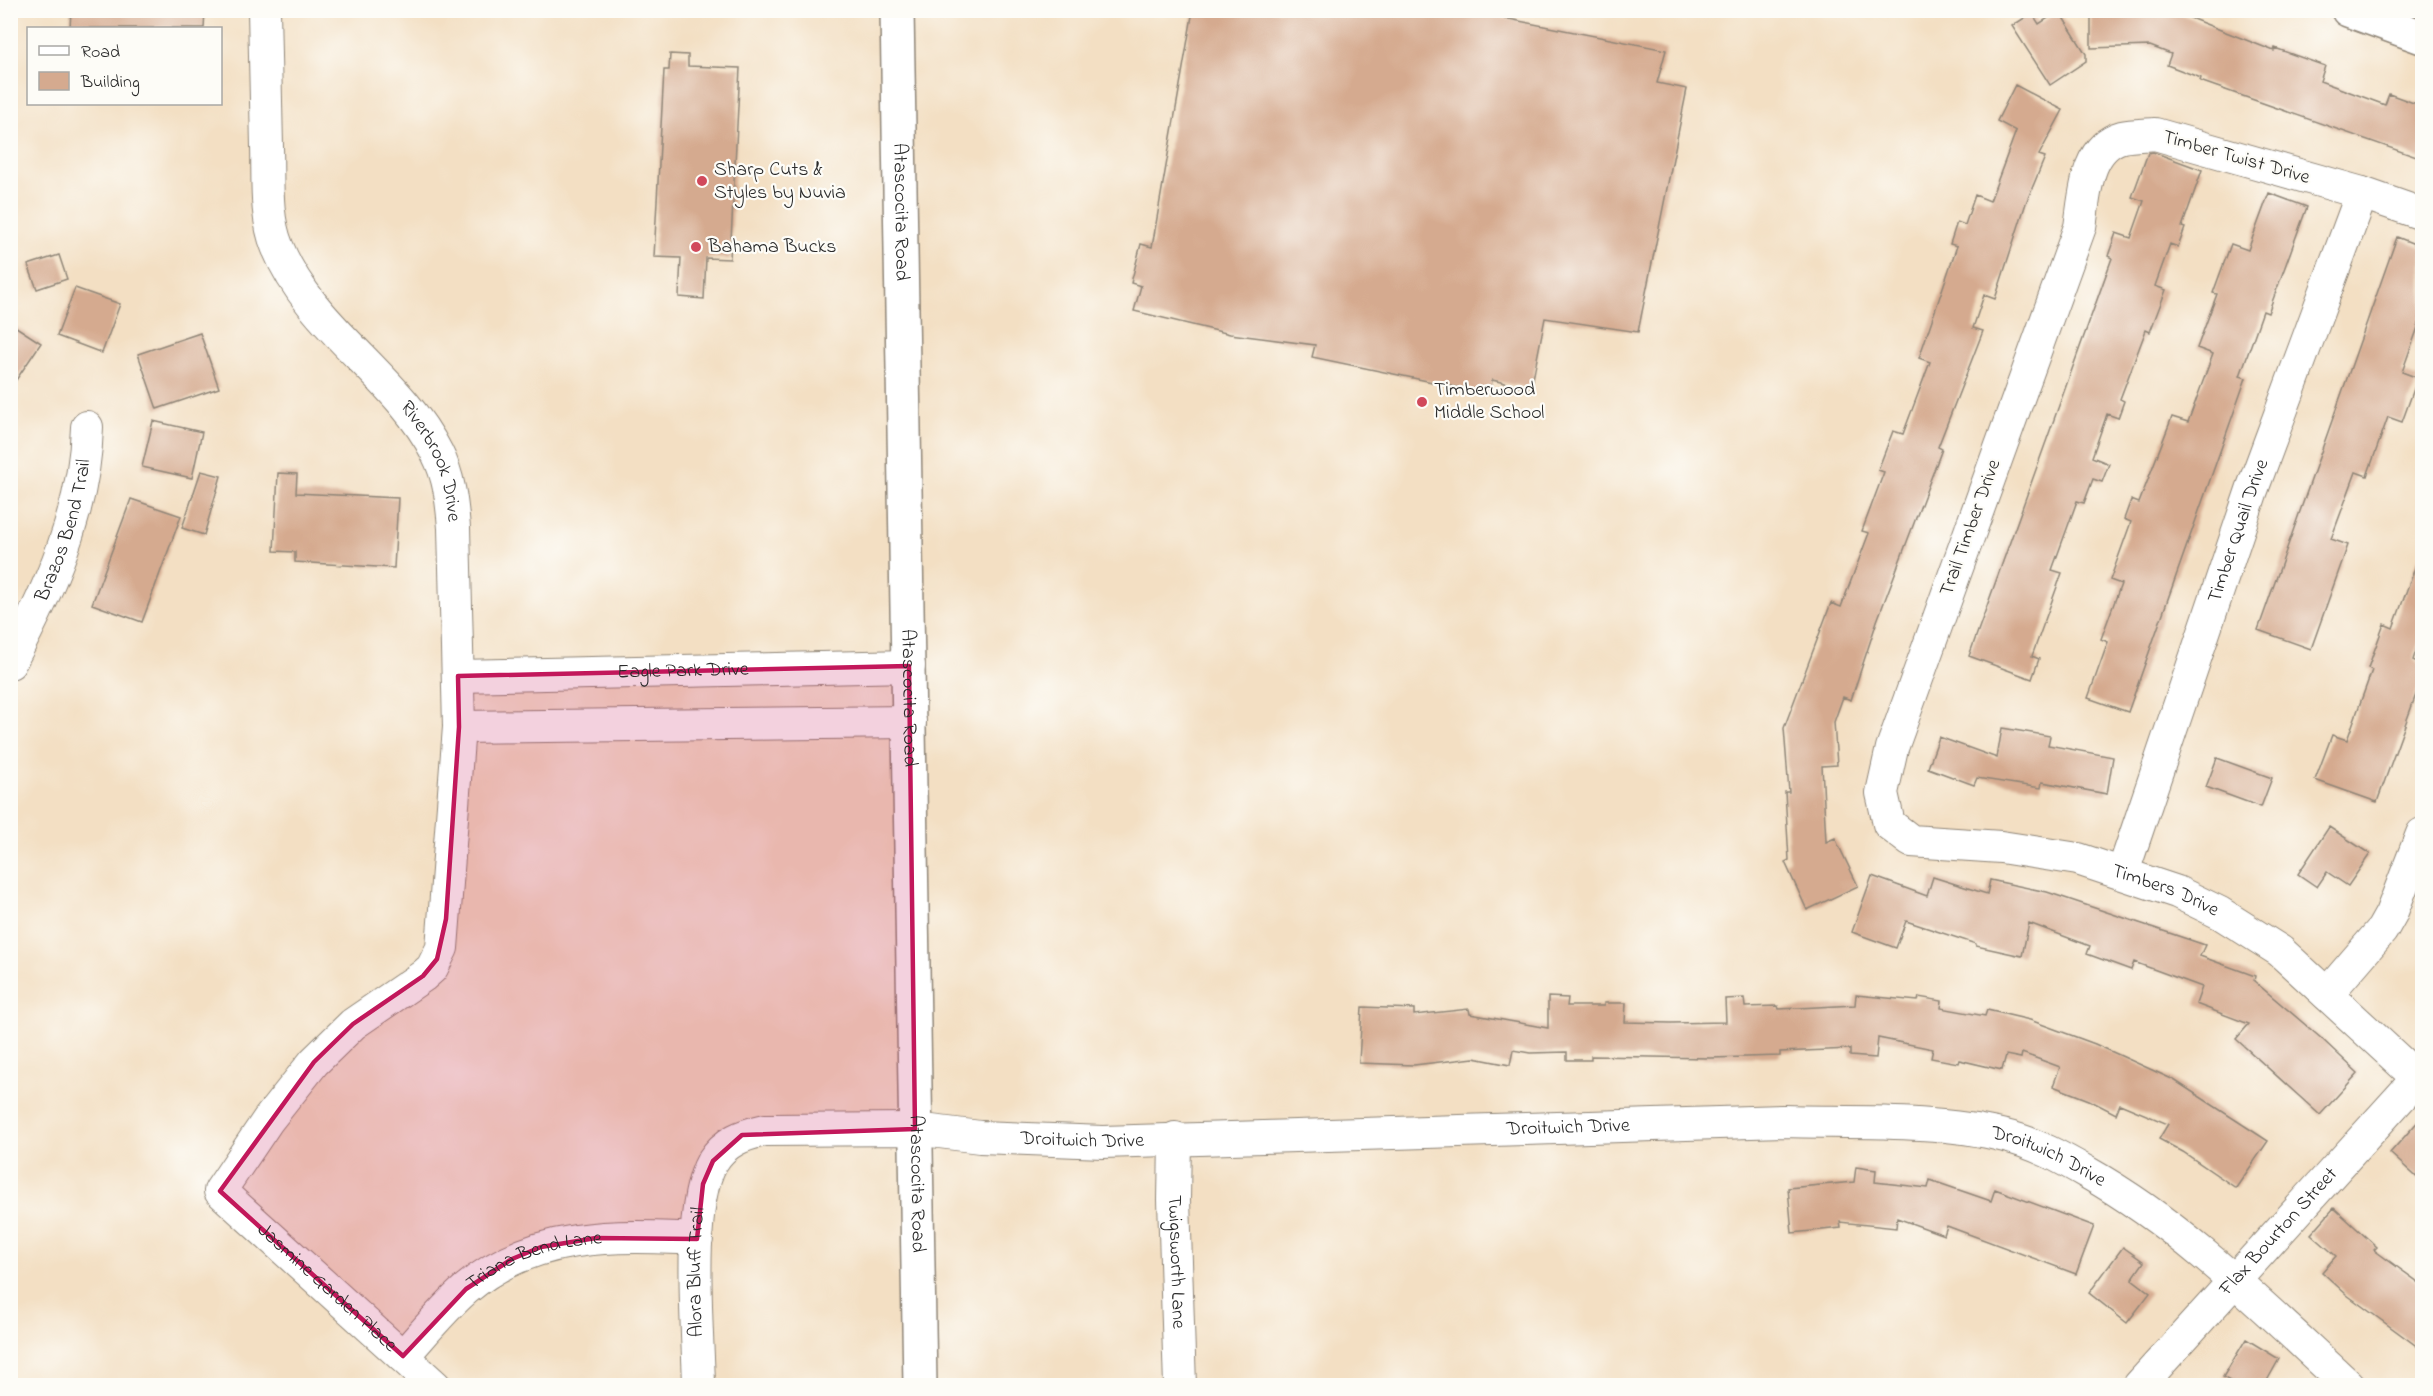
<svg xmlns="http://www.w3.org/2000/svg" width="2433" height="1396" font-family="'Indie Flower',sans-serif">
<rect width="100%" height="100%" fill="#fdfcf7"/>
<filter id="ink" filterUnits="userSpaceOnUse"><feTurbulence type="fractalNoise" baseFrequency=".0167" numOctaves="2"/><feDisplacementMap in="SourceGraphic" scale="12" xChannelSelector="R" yChannelSelector="G"/><feConvolveMatrix kernelMatrix="1 2 1 2 8 2 1 2 1" color-interpolation-filters="sRGB"/></filter>
<filter id="wash" filterUnits="userSpaceOnUse"><feTurbulence type="fractalNoise" baseFrequency=".008" numOctaves="4" result="noise"/><feDisplacementMap in="SourceGraphic" scale="24" xChannelSelector="R" yChannelSelector="G"/><feGaussianBlur stdDeviation="1.35" result="paint"/><feColorMatrix in="noise" values="0 0 0 0 0 0 0 0 0 0 0 0 0 0 0 0 0 1.4 0 .05"/><feComposite in="paint" operator="in"/></filter>
<g filter="url(#wash)">
<rect width="100%" height="100%" fill="#f3dfc3"/>
<g id="blocks">
<path fill="#d5aa8f" d="M71,10h134l-1,18h-134z
M1193,10h270l203,40 -9,33 30,6 -49,243 -93,-14 -14,71 -39,-9 -2,14 -178,-37 3,-12 -85,-11 -96,-23 7,-25 -10,-3 10,-39 11,3z
M2170,10l104,41 1,-3 50,18 -5,15 65,24 4,-11 33,12v53l-222,-78 1,-3 -34,-13 4,-11 -21,-8 -59,2v-37z
M2059,11l27,43v7l-36,24 -38,-59 20,-13 7,11z
M670,54l18,1v11l52,2 -10,191 -24,-1 -2,41 -25,-2 2,-39 -27,-1 10,-187h5z
M2015,85l48,25 -24,45 6,2 -19,46 -31,96 -11,-4 -11,33 10,3 -45,116 4,2 -65,172 -26,79 -8,-3 -9,25 3,43 -15,1 4,76 9,-4 23,48 -51,24 -22,-48 4,-2 -4,-68h4l-5,-64 47,-125 10,4 28,-74 -7,-2 22,-59 -6,-2 15,-39 10,3 27,-72 -11,-4 38,-112 -7,-2 7,-22 8,3 10,-30 15,6 26,-70 -19,-10z
M2153,152l49,18 -20,57 3,1 -7,19 -8,-3 -15,42 11,4 -16,42 -4,-2 -26,69 4,2 -6,17 -11,-4 -15,43 17,7 -7,18 -9,-3 -9,24 -7,-2 -25,69 10,3 -30,83 7,3 -7,20 -63,-23 143,-398 -4,-2 8,-23 15,5 13,-37 -12,-4 16,-44z
M2269,193l38,14 -39,106 -5,-2 -23,65 6,2 -118,334 -40,-14 20,-56 -7,-3 20,-55 -11,-4 21,-58 -7,-3 7,-19 8,3 33,-86 16,5 25,-68 -16,-6 20,-54 -4,-1 18,-49 17,6z
M2397,237l25,10v69l-20,56 16,6 -16,44 -14,-5 -21,59 -11,-4 -25,67 17,6 -37,104 -53,-19z
M59,255l8,24 -30,10 -9,-24z
M75,288l45,16 -18,49 -45,-17z
M10,323l31,20 -31,46z
M200,333l19,55 -62,21 -19,-55z
M153,421l49,11 -10,46 -50,-11z
M201,471l20,5 -17,59 -22,-7z
M278,473l19,1 -1,19 102,5 -4,70 -99,-6v-10l-21,-1z
M131,499l50,17 -39,106 -50,-18z
M2420,554h2v79l-9,27 9,4v14l-45,124 -62,-22 17,-45 15,5 25,-70 -4,-2 16,-44 9,4z
M2002,728l48,8 -2,9 65,12 -6,37 -65,-12 -1,6 -64,-10 -3,7 -46,-17 11,-31 58,21z
M2217,758l55,20 -11,29 -55,-20z
M2329,827l41,27 -22,32 -21,-14 -10,15 -19,-13z
M1872,876l55,20 6,-19 54,17 3,-14 57,12 158,53 -5,11 55,20 -1,5 68,58 36,34 -38,42 -84,-76 13,-15 -53,-20 6,-17 -68,-25 -3,8 -44,-16 3,-8 -61,-23 -7,33 -46,-10v-2l-70,-23 -10,27 -44,-16z
M1856,995l62,6 1,-4 23,4 -1,7 44,8 2,-6 43,10 65,24 79,36 94,61 -32,47 -53,-36 -24,-13 9,-15 -48,-20 -4,10 -27,-14 -36,-14 7,-19 -38,-14 -1,5 -15,-3 -4,15 -43,-10 -1,3 -27,-5 2,-9 -55,-11 -2,20 -26,-2v-7l-70,3v4l-69,2 -120,-2v4h-24v-8l-37,1 -17,-3 -3,15 -36,-7 -60,7 -55,-2 3,-56 52,2v6l55,-6 1,5 78,14v-31l20,1 -1,8h37v-3h22l-1,19 46,1 55,-1 -1,-23 19,-1 1,9 33,-1 1,3 76,-4z
M2422,1117v65l-32,-29z
M1856,1167l20,3 -1,12 53,6 2,-8 61,21 4,-12 99,37 -18,48 -129,-48 -3,9 -47,-17 -1,10 -56,-6 1,6 -49,5 -4,-45 66,-6z
M2334,1208l43,39 -3,3 48,35v65l-75,-55 -25,-23 14,-16 -25,-22z
M2123,1247l21,15 -12,17 18,14 -23,30 -38,-30z
M2246,1339l33,20 -15,27h-26l-15,-9z"/>
</g>
</g>
<g filter="url(#ink)">
<use href="#blocks" fill-opacity="0" stroke="#8f8577" stroke-width="1.5"/>
<g fill="none" stroke-linecap="round" stroke-linejoin="round">
<defs>
<g id="minor">
<path id="s1" d="M264,10c1,46 2,91 3,137 1,32 -2,69 10,99 34,84 120,128 160,207 12,23 15,49 17,75l5,199 -17,221 -10,20 -9,8 -70,48 -39,38 -46,58 -48,71 215,195"/>
<path id="s2" d="M2422,214l-60,-21 -207,-59c-10,1 -23,1 -33,3 -37,10 -37,60 -42,90l-188,521 -10,45 7,31 22,17 90,6 77,12 99,33 43,21 60,38 142,131"/>
<path id="s3" d="M10,663c39,-73 75,-152 77,-236"/>
<path id="s4" d="M458,676l451,-10"/>
<path d="M459,727l451,-5"/>
<path id="s5" d="M2123,872l129,-382 110,-297"/>
<path d="M2327,994l55,-64 9,-16 31,-80"/>
<path id="s6" d="M1175,1138l-1,62 6,186"/>
<path id="s7" d="M403,1356c20,-22 40,-47 63,-67 66,-57 149,-54 231,-50"/>
<path id="s8" d="M699,1386c-1,-56 -13,-178 13,-224 13,-21 31,-27 53,-32l150,-1 65,8 123,5 680,-21c70,2 155,-2 222,15 30,7 57,22 83,37 99,56 178,137 261,213"/>
<path id="s9" d="M2139,1386l279,-308"/>
</g>
<g id="major">
<path id="s10" d="M897,10l23,1376"/>
<path d="M2348,10l74,27"/>
</g>
</defs>
<use href="#minor" stroke="#8f8577" stroke-width="34"/>
<use href="#major" stroke="#8f8577" stroke-width="36"/>
<use href="#minor" stroke="#fff" stroke-width="32"/>
<use href="#major" stroke="#fff" stroke-width="33"/>
</g>
</g>
<path fill="#c2185b" fill-opacity="0.2" stroke="#c2185b" stroke-width="4.5" stroke-linejoin="round" d="M909,666l6,463 -173,6 -29,26 -10,23 -6,55 -101,-1 -55,9 -29,12 -46,30 -63,67 -183,-165 94,-129 39,-38 70,-48 14,-17 9,-40 13,-192 -1,-51z"/>
<g fill="#d1495b" stroke="#fdfcf7" stroke-width="2">
<circle cx="702" cy="181" r="6"/>
<circle cx="696" cy="247" r="6"/>
<circle cx="1422" cy="402" r="6"/>
</g>
<g text-anchor="middle" dominant-baseline="central" stroke-width="4.5" stroke-linejoin="round" paint-order="stroke">
<g font-size="20" fill="#2b2b2b" stroke="#fdfcf7">
<text transform="translate(2236 158) rotate(16)">Timber Twist Drive</text>
<text stroke="none"><textPath href="#s10" startOffset="202">Atascocita Road</textPath></text>
<text stroke="none"><textPath href="#s1" startOffset="506">Riverbrook Drive</textPath></text>
<text transform="translate(1971 528) rotate(-70)">Trail Timber Drive</text>
<text stroke="none"><textPath href="#s3" startOffset="144">Brazos Bend Trail</textPath></text>
<text stroke="none"><textPath href="#s5" startOffset="360">Timber Quail Drive</textPath></text>
<text stroke="none"><textPath href="#s4" startOffset="225">Eagle Park Drive</textPath></text>
<text stroke="none"><textPath href="#s10" startOffset="688">Atascocita Road</textPath></text>
<text stroke="none"><textPath href="#s2" startOffset="1338">Timbers Drive</textPath></text>
<text stroke="none"><textPath href="#s8" startOffset="1094">Droitwich Drive</textPath></text>
<text stroke="none"><textPath href="#s8" startOffset="608">Droitwich Drive</textPath></text>
<text stroke="none"><textPath href="#s8" startOffset="1580">Droitwich Drive</textPath></text>
<text stroke="none"><textPath href="#s10" startOffset="1174">Atascocita Road</textPath></text>
<text stroke="none"><textPath href="#s9" startOffset="208">Flax Bourton Street</textPath></text>
<text stroke="none"><textPath href="#s6" startOffset="124">Twigsworth Lane</textPath></text>
<text stroke="none"><textPath href="#s7" startOffset="168">Triana Bend Lane</textPath></text>
<text stroke="none"><textPath href="#s8" startOffset="114">Alora Bluff Trail</textPath></text>
<text stroke="none"><textPath href="#s1" startOffset="1476">Jasmine Garden Place</textPath></text>
</g>
<g font-size="20" fill="#2b2b2b" stroke="#fdfcf7" text-anchor="start">
<text x="714" y="170">Sharp Cuts &amp;<tspan x="714" dy="23">Styles by Nuvia</tspan></text>
<text x="708" y="247">Bahama Bucks</text>
<text x="1434" y="390">Timberwood<tspan x="1434" dy="23">Middle School</tspan></text>
</g>
</g>
<rect width="2433" height="1396" fill="none" stroke="#fdfcf7" stroke-width="36"/>
<rect x="27" y="27" width="195" height="78" fill="#fdfcf7" stroke="#a9a8a5" stroke-width="1.5"/>
<rect x="39" y="46" width="30" height="9" fill="#ffffff" stroke="#a9a8a5" stroke-width="1.5"/>
<text x="81" y="57" font-size="18" fill="#2b2b2b">Road</text>
<rect x="39" y="72" width="30" height="18" fill="#d5aa8f" stroke="#a9a8a5" stroke-width="1.5"/>
<text x="81" y="87" font-size="18" fill="#2b2b2b">Building</text>
</svg>
